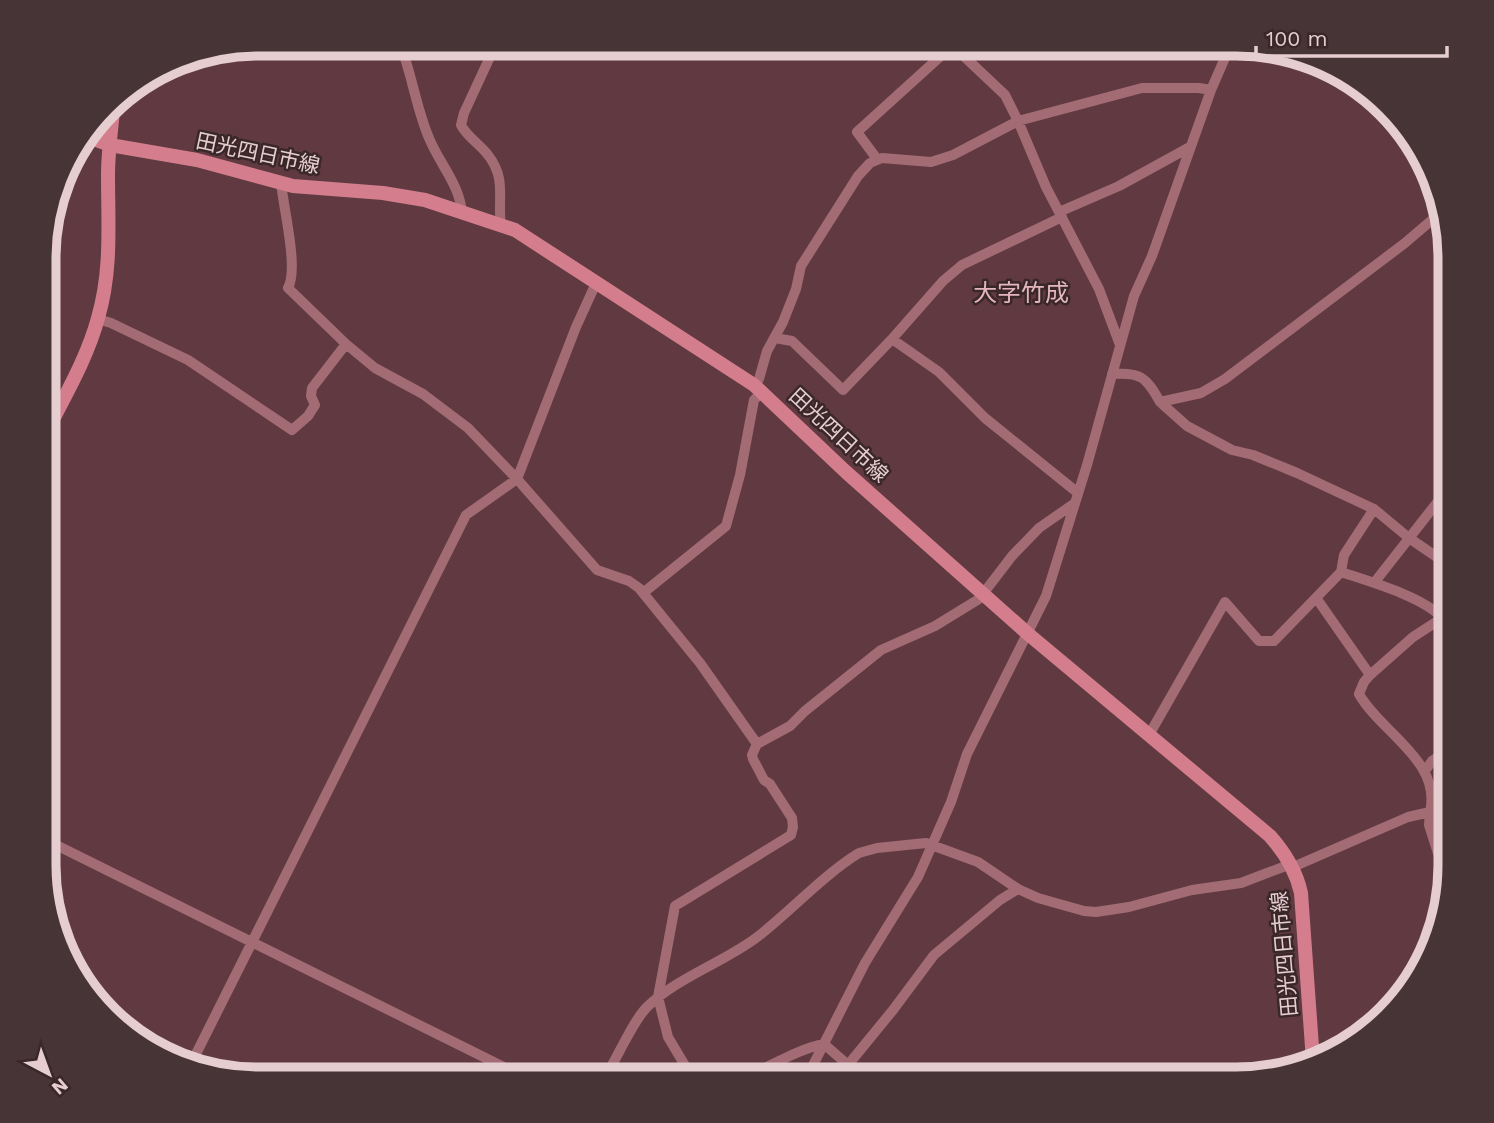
<svg xmlns="http://www.w3.org/2000/svg" width="1494" height="1123" font-family="'Work Sans','Noto Sans JP',sans-serif">
<rect width="100%" height="100%" fill="#613a41"/>
<g fill="none" stroke-linecap="round" stroke-linejoin="round">
<path stroke="#a36c74" stroke-width="10" d="M400,44c12,30 16,64 29,94 10,25 31,47 33,75
M496,44l-32,69 -3,12c6,12 19,19 27,30 19,24 9,44 13,71
M951,44l54,51 13,26 28,66 53,102 21,56
M877,159l-20,-27 97,-88
M281,182c2,25 18,86 7,106l58,56 29,24 48,26 45,34 49,51 80,91 32,11 10,7 61,75 57,81
M1059,212l60,-26 71,-39
M98,319l13,4 77,37 104,70 16,-14 7,-11 -4,-9 1,-8 34,-44
M775,338l17,3 51,49 49,-51 47,33 46,46 93,75
M892,339l51,-58 19,-16 100,-48
M1112,374c29,-2 34,3 48,28l41,-9 24,-14 180,-136 35,-30
M754,385l5,-6 8,-28 16,-29 13,-33 5,-23 57,-90 12,-13 12,-5 49,4 22,-7 65,-34 124,-33h57l12,2
M1160,402l27,24 45,24 21,5 44,18 77,36 35,29 41,28
M1341,572l3,-17 30,-46
M1374,583l76,-97
M643,593l83,-67 14,-51 14,-75 8,-8
M1317,599l53,76
M1149,735l76,-133 34,39h15l67,-69c27,9 83,25 101,46
M1425,771l7,-10 18,-12
M1430,812l-1,13 19,60
M44,839l484,240
M1293,867l115,-50 22,-5c12,-51 -49,-79 -71,-118l5,-12 6,-7 43,-38 37,-24
M848,1065l45,-55 41,-55 66,-55 18,-11
M190,1066l276,-551 51,-36 59,-152 21,-46
M1252,1075l60,-19
M604,1079c13,-20 29,-59 44,-73 31,-29 74,-43 108,-68 34,-26 67,-63 103,-85l18,-5 49,-5 52,19 40,27 20,9 46,13 12,1 33,-5 63,-17 49,-7 50,-19
M693,1079l-25,-42 -10,-40 17,-91 116,-71 2,-8 -1,-9 -22,-34 -6,-4 -11,-21 -1,-4 5,-11 33,-18 15,-15 76,-61 54,-24 44,-27 33,-43 27,-28 36,-25
M739,1079c29,-10 55,-29 85,-35l24,21 10,14
M806,1079l59,-116 53,-86 33,-75 16,-48 79,-158 41,-131 47,-169 18,-40 59,-166 20,-46"/>
<path stroke="#d47e8d" stroke-width="14" d="M85,136l25,9 87,15 96,26 90,7 42,7 90,30 239,155 92,87 181,161 243,203c15,17 26,34 31,57l12,168
M45,435c19,-38 42,-76 53,-117 14,-48 10,-94 10,-143 0,-25 4,-50 6,-75"/>
</g>
<g text-anchor="middle" dominant-baseline="central" stroke-width="5" stroke-linejoin="round" paint-order="stroke">
<g font-size="21" fill="#e6cdd0" stroke="#39272a">
<text transform="translate(258 153) rotate(12)">田光四日市線</text>
<text transform="translate(839 435) rotate(43)">田光四日市線</text>
<text transform="translate(1284 954) rotate(-95)">田光四日市線</text>
</g>
<g font-size="24" fill="#e4b5bc" stroke="#39272a">
<text x="1021" y="293">大字竹成</text>
</g>
</g>
<path d="M0 0H1494V1123H0ZM258 56H1236A202 202 0 0 1 1438 258V865A202 202 0 0 1 1236 1067H258A202 202 0 0 1 56 865V258A202 202 0 0 1 258 56Z" fill="#473437" fill-rule="evenodd"/>
<path fill="none" stroke="#e6cdd0" stroke-width="9" d="M258 56H1236A202 202 0 0 1 1438 258V865A202 202 0 0 1 1236 1067H258A202 202 0 0 1 56 865V258A202 202 0 0 1 258 56Z"/>
<g transform="translate(49 1074) rotate(139)" stroke="#39272a" stroke-width="5" paint-order="stroke">
<path d="M0-5L12 26L0 18L-12 26Z" fill="#e6cdd0"/>
<text y="-10" font-size="19" font-weight="bold" text-anchor="middle" fill="#e6cdd0">N</text>
</g>
<path d="M1256 46v10h191v-10" fill="none" stroke="#e6cdd0" stroke-width="3.5"/>
<text x="1266" y="46" font-size="21" fill="#e6cdd0" stroke="#39272a" stroke-width="5" paint-order="stroke">100 m</text>
</svg>
